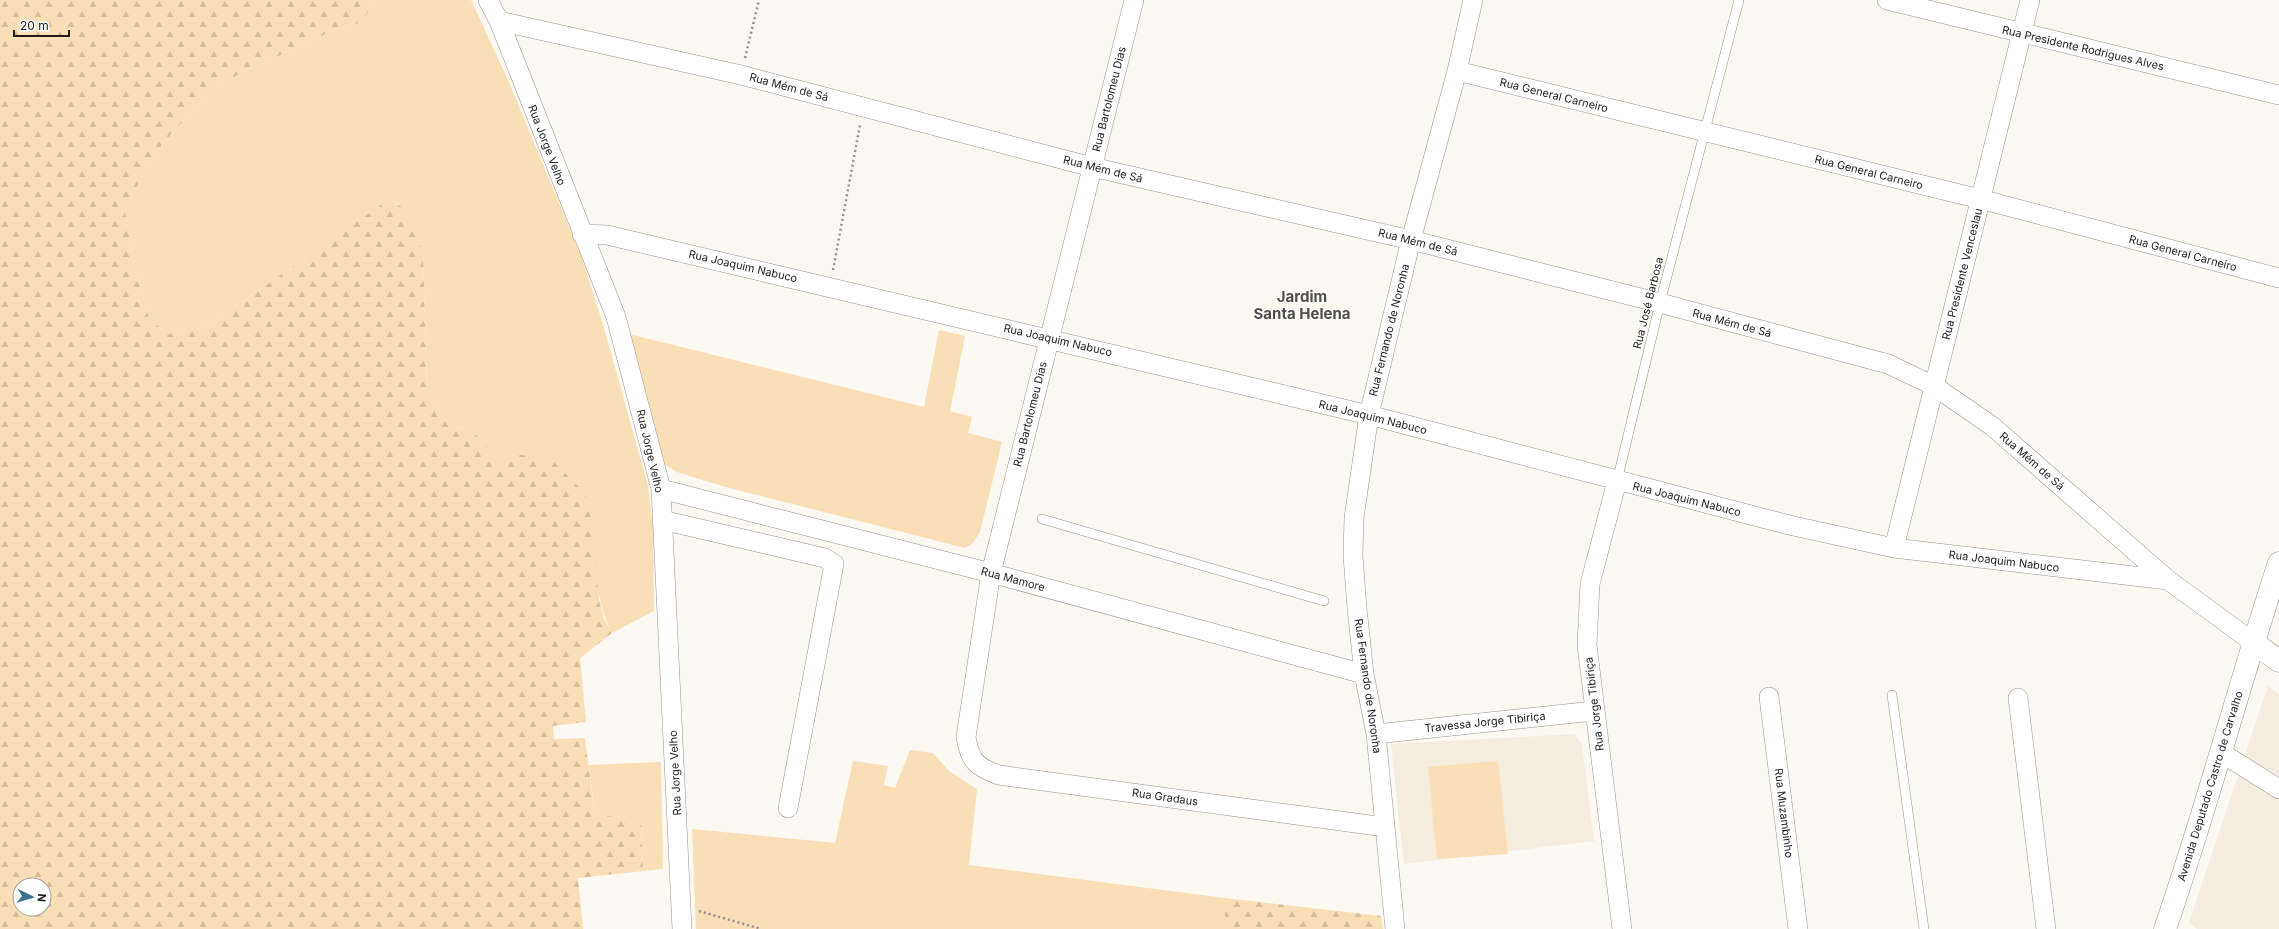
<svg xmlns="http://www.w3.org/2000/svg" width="2279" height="929" font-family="Inter,sans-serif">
<defs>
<pattern id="forest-firs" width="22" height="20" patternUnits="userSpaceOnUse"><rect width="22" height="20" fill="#fadeb5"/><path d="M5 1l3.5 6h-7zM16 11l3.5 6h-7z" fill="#d6be9b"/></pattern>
</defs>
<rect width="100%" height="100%" fill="#fcf8f2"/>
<path fill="#f5ece0" d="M2268,686l11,8v235h-82l-8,-6z
M1575,734l7,10 12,97 -190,23 -13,-120z"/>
<path fill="#fadeb5" d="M376,0h95l37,80 74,178 22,70 44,158 5,42 1,83 -42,22c-16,-31 -17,-65 -18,-99l-91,-70 -36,-36 -18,-1 -22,-38 -4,-138 -22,-45 -6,-4 -8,-1 -181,126 -39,7 -18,-16 -14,-47 -10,-60 28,-56 61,-69 114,-53 34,-11z
M939,330l26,6 -15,75 22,6 -4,16 34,9 -22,90 -7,11 -8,5 -243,-62 -45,-14 -13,-8 -6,-8 -29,-122 295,73z
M910,750l23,3 16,18 28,18 -8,76 256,33v31h-529l-4,-100 143,14 18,-82 35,5 -4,19 11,3z
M1498,761l10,93 -71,5 -9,-92z
M661,762l2,107 -20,2 -2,-54 -46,-1 -6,-51z"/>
<path fill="url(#forest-firs)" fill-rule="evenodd" d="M0,0h376l-14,22 -34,11 -114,53 -61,69 -28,56 10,60 14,47 18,16 39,-7 182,-127 6,2 7,4 12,21 10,24 4,138 22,38 18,1 13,11 23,25 13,-10 35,5 34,34 9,41 5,66 5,19 8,14 -32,25 6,64 -33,4 1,13 31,-1 10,78 46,1 2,54 -65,7 5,51h-583zM20,885h24v24h-24z
M1225,898l156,18 2,13h-158z"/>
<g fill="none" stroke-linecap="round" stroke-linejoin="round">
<defs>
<path id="service" d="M1617,481l43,-178 79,-303
M1042,519l282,82
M1892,695l32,234"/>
<path id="minor" d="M488,0l11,21 117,296 45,172 21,440
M1134,0l-143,573 -25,164c4,25 11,30 33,38l386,52
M1887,0l392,95
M499,21l242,54 351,92 319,73 249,63 228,61 46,22 58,40 176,154 85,62
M1457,71l523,128 299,79
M582,234l25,1 762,180 420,110 105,23 274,32
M1617,481l-27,103 -3,61 35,284
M661,489l330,84 373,101
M662,520l163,38 9,6 -46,244
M1894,548l136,-548
M1769,697l29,232
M2018,698l28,231
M1376,734l218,-23
M2220,752l59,37
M1395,929l-19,-195 -12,-60 -7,-66 -4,-52 1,-38 15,-103 42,-175 46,-169 16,-71"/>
<path id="tertiary" d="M2253,642l26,19"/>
<path id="secondary" d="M2165,929c42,-121 74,-245 114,-366"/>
</defs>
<use href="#service" stroke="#97938e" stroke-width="10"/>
<use href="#minor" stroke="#97938e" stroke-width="20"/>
<use href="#tertiary" stroke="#97938e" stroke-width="23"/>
<use href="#secondary" stroke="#97938e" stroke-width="23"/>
<path stroke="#95938f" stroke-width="2.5" stroke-dasharray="2 3" stroke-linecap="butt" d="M745,58l14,-58
M833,270l27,-145
M699,911l62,18"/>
<use href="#service" stroke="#fff" stroke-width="9"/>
<use href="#minor" stroke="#fff" stroke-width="19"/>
<use href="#tertiary" stroke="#fff" stroke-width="22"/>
<use href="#secondary" stroke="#fff" stroke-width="22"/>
</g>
<g text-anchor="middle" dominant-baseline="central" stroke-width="3" stroke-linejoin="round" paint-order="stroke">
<g font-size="11" fill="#1d1c1a" stroke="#fff">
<text transform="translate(2083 48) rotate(13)">Rua Presidente Rodrigues Alves</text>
<text transform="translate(789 87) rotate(15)">Rua Mém de Sá</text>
<text transform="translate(1554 95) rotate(14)">Rua General Carneiro</text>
<text transform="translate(1109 99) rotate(-76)">Rua Bartolomeu Dias</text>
<text transform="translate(547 145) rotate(69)">Rua Jorge Velho</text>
<text transform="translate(1103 169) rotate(14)">Rua Mém de Sá</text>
<text transform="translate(1869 172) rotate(14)">Rua General Carneiro</text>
<text transform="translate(1418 242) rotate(14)">Rua Mém de Sá</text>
<text transform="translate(2183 253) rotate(15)">Rua General Carneiro</text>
<text transform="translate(743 266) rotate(13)">Rua Joaquim Nabuco</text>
<text transform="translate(1962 274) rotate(-76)">Rua Presidente Venceslau</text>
<text transform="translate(1648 303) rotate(-76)">Rua José Barbosa</text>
<text transform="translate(1732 323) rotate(15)">Rua Mém de Sá</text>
<text transform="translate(1389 330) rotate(-76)">Rua Fernando de Noronha</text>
<text transform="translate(1058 340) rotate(13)">Rua Joaquim Nabuco</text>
<text transform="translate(1030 414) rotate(-76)">Rua Bartolomeu Dias</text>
<text transform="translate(1373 417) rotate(14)">Rua Joaquim Nabuco</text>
<text transform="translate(650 451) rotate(77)">Rua Jorge Velho</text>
<text transform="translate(2032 461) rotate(41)">Rua Mém de Sá</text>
<text transform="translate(1687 499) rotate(14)">Rua Joaquim Nabuco</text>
<text transform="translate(2004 561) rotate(7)">Rua Joaquim Nabuco</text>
<text transform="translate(1013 579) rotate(15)">Rua Mamore</text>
<text transform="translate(1368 686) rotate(82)">Rua Fernando de Noronha</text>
<text transform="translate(1594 704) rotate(-97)">Rua Jorge Tibiriça</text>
<text transform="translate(1485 722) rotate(-6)">Travessa Jorge Tibiriça</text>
<text transform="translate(675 773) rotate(-93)">Rua Jorge Velho</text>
<text transform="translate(2210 786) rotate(-73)">Avenida Deputado Castro de Carvalho</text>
<text transform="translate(1165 797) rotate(8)">Rua Gradaus</text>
<text transform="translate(1784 813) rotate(83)">Rua Muzambinho</text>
</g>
<g font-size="15" font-weight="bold" fill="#514e49" stroke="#fff">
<text x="1302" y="296">Jardim<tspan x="1302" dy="17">Santa Helena</tspan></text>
</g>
</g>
<g transform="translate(32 897) rotate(95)"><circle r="19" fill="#ffffff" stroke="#a5a4a3"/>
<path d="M0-3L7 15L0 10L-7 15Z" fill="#3b738e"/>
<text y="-6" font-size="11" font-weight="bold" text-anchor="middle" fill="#1d1c1a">N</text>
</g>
<path d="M14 30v6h55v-6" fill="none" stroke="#1d1c1a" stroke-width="2"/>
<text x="20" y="30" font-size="12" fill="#1d1c1a" stroke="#ffffff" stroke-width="3" paint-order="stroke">20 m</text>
</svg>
